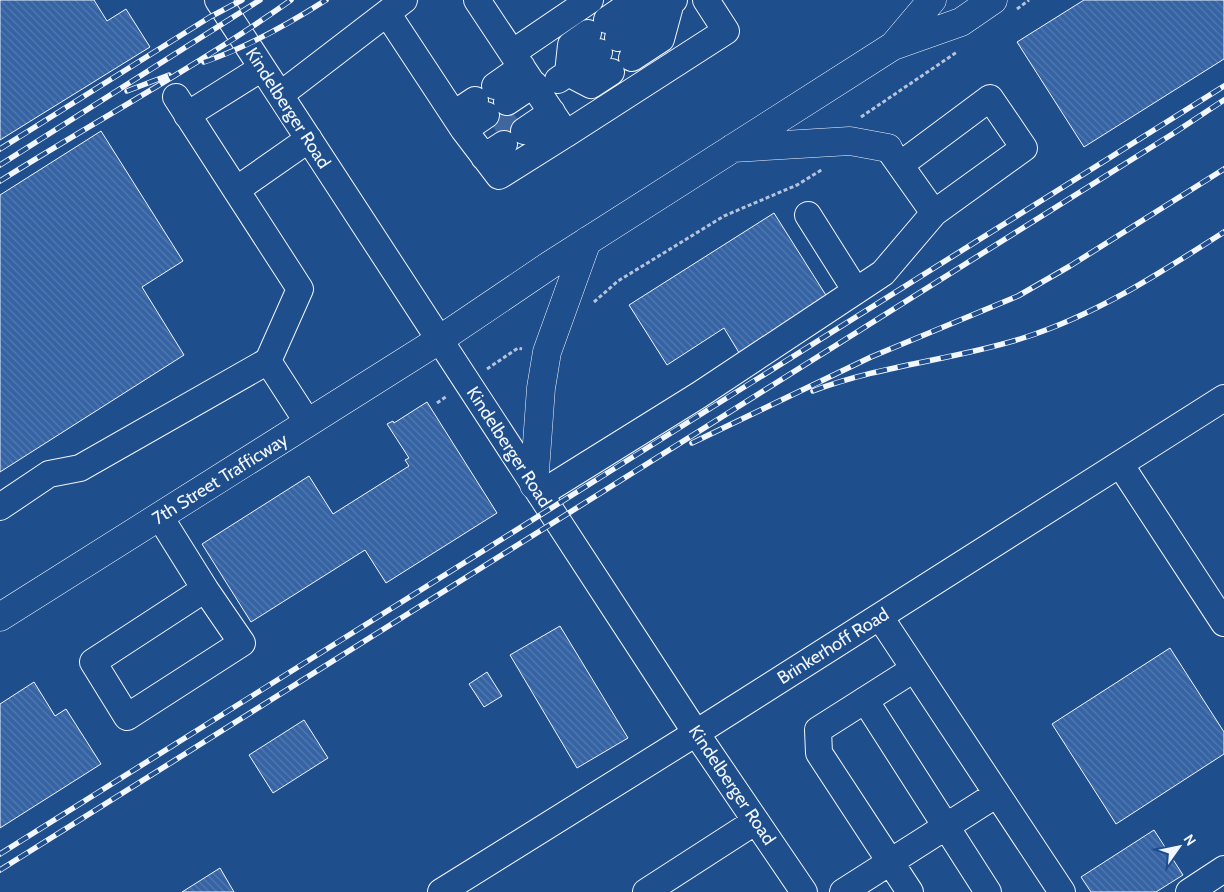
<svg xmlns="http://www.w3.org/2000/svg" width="1224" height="892" font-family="Cabin,sans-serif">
<defs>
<pattern id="building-back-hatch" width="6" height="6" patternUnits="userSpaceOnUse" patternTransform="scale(1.25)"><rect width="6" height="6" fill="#3563a3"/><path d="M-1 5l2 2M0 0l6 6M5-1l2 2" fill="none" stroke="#537ab1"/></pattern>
</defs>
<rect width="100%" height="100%" fill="#1f4e8c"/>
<path fill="url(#building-back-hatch)" stroke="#f2f6ff" d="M0,0h94l13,21 19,-12 24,38 -150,93z
M1084,0h140v59l-140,88 -67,-105z
M101,131l82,130 -41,26 42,68 -184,117v-277z
M774,213l55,87 -88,56 -17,-28 -57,37 -38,-60z
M427,402l70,111 -111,70 -21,-33 -114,72 -49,-78 107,-68 24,38 76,-48 -4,-6 4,-2 -22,-34 6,-3 1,2z
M560,626l68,112 -51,30 -67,-113z
M1170,648l54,84v22l-108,70 -64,-100z
M487,672l15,24 -18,11 -15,-23z
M34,682l21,34 11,-7 35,55 -101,64v-124z
M304,720l24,38 -55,35 -24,-38z
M1154,830l29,45 -27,17h-65l-10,-15z
M220,868l14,24h-52z"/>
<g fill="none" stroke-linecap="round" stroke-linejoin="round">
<path stroke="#3f679d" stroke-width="26" stroke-dasharray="26 13" stroke-linecap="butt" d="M496,131l20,-14"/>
<defs>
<path id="minor" d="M218,0l478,733 108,159
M477,0l89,134 160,-103 -20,-31
M387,13l77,117 35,46 67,-42
M607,20l29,-20 35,2
M588,33l-17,12 -3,28 23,12 20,-13
M618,38l56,-38
M512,53l78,-53
M632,58l29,-19 10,-37
M558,80l41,-28
M495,86l27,-19
M280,95l124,-95
M507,102l27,-18
M454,114l21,-14
M187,115l75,-47
M464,130l22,-15
M524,131l28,-19
M484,157l20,-13
M900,165l90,-67 34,50 -90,65
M236,190l73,-51
M808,215l48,76
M268,361l40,62
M1120,464l104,159
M540,494l159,-99 184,-122 51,-60 -46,-65
M0,507l49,-33 31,-6 188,-107 32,-72 -124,-192
M160,517l45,72 -112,73 34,55 115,-74 -37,-54
M880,617l182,275
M865,700l123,192
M441,892l255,-159 528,-335
M646,892l110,-71
M843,892l154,-98
M910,892l-91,-139 -1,-23 96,-61
M1189,892l35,-23"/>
<path id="major" d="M894,45l38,-45
M733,148l117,-7 38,7
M534,485l7,-97 6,-36 40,-111
M0,617l439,-277 111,-75 343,-219 68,-24 32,-22"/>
</defs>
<use href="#minor" stroke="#f2f6ff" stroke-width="28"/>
<use href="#major" stroke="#f2f6ff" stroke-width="29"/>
<path stroke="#b3c4dc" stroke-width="3" stroke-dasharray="4 2.5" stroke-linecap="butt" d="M1017,9l12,-9
M861,117l96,-65
M594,302l24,-21 106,-65 73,-31 26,-16
M487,369l31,-21 4,1
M437,403l10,-7"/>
<use href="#minor" stroke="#1f4e8c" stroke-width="26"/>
<use href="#major" stroke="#1f4e8c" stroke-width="28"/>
<defs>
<path id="rail" d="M204,62c44,-15 83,-37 122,-62
M127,91l42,-16
M0,149l210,-132 32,-17
M0,165l260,-165
M0,181c97,-61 198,-115 291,-181
M813,391c68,-26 141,-31 210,-53 73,-23 137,-65 201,-106
M692,443l179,-86 147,-61 52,-30 154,-97
M0,854l1224,-768
M0,870l1174,-737 50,-33"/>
</defs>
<use href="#rail" stroke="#f2f6ff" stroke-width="5.5"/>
<use href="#rail" stroke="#1f4e8c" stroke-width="4" stroke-dasharray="11" stroke-linecap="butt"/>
</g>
<g text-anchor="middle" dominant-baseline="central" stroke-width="4" stroke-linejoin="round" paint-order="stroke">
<g font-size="18" fill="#f2f6ff" stroke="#1f4e8c">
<text transform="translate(288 108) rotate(57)">Kindelberger Road</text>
<text transform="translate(509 447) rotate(57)">Kindelberger Road</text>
<text transform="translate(220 479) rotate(-32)">7th Street Trafficway</text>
<text transform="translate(833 646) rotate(-32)">Brinkerhoff Road</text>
<text transform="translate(732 785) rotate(56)">Kindelberger Road</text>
</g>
</g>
<g transform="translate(1179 847) rotate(57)" stroke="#1f4e8c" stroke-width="4" paint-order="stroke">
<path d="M0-4L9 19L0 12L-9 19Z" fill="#f2f6ff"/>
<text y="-8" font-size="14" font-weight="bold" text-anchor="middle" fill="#f2f6ff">N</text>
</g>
</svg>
